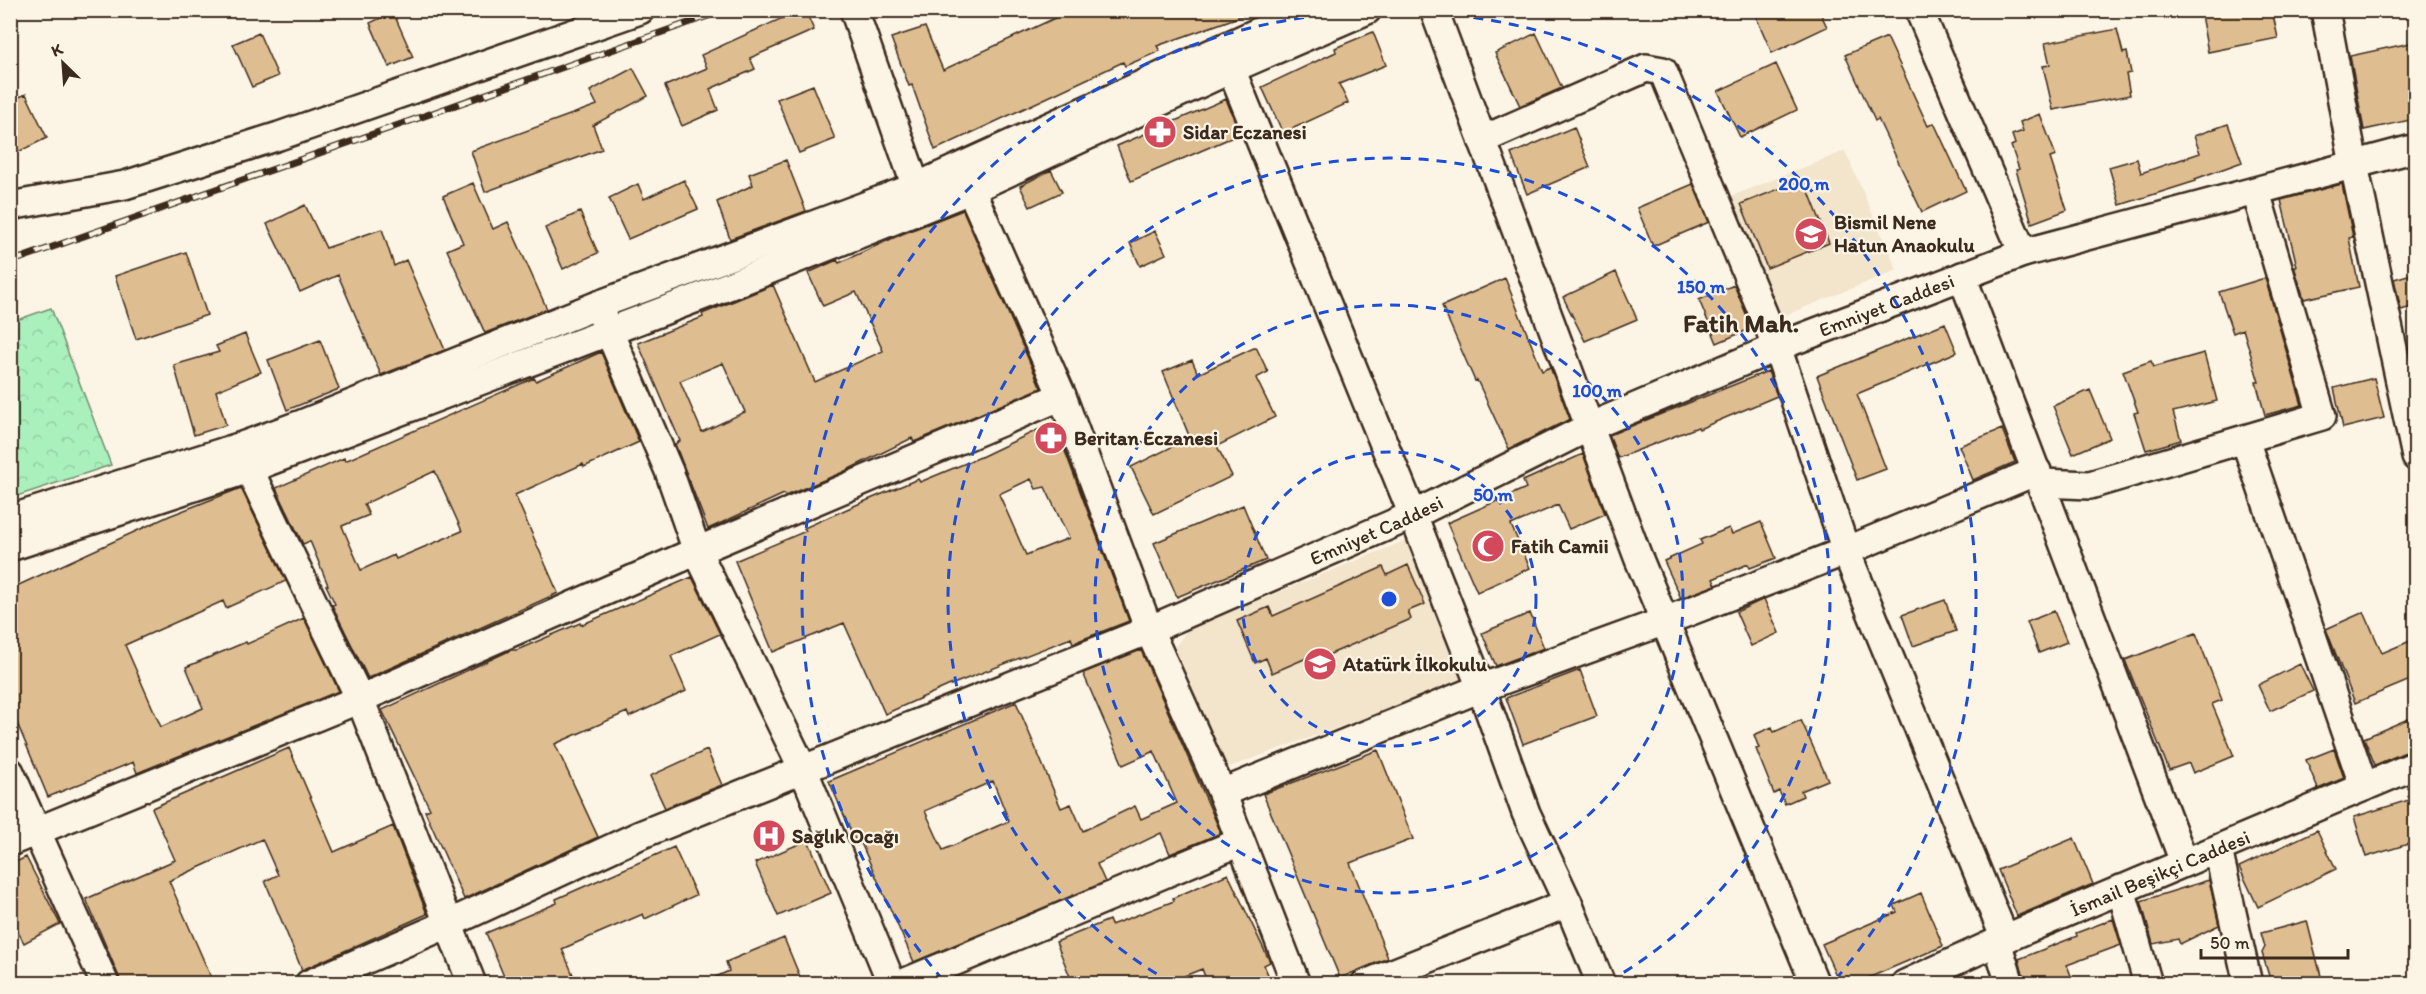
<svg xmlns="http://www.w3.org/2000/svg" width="2426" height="994" font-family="Itim,sans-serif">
<defs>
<pattern id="park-crowns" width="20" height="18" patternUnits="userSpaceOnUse" patternTransform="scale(1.5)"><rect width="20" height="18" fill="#aaf0bc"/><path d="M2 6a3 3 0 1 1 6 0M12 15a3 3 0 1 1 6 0" fill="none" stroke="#93cea1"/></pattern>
</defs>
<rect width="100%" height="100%" fill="#fcf5e5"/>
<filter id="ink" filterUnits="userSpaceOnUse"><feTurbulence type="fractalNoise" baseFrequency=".0167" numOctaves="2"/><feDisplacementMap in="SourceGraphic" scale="12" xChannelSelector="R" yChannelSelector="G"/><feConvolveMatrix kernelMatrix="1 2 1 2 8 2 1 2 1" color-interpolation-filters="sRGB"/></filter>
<g filter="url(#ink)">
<path fill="#f3e4cc" d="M1845,151l52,119 -121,49 -49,-121z
M1409,539l56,142 -238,87 -52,-121 13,-18z"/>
<path fill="url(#park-crowns)" stroke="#728d6d" stroke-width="1.5" d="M51,308l60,157 -100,33v-176z"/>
<path fill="#debd90" stroke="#3b2a1e" stroke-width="1.5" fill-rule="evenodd" d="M800,10h5l9,20 -64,28 5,11 -45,20 8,21 -36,16 -17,-40 42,-18 -6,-13z
M1072,10h177l1,3 -93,33 3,5 -35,15 -2,-4 -188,88 -23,-65 -3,1 -18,-48 34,-11 18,43z
M1753,10h66l8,17 -55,26z
M2200,10h72l6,28 -70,14z
M393,12l20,45 -24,10 -19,-44z
M2117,29l6,24 4,-1 4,21 -5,1 4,21 -77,15 -10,-44 7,-1 -5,-22z
M1373,32l13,33 -47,19 9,19 -65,30 -21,-46 74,-35 -1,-4z
M259,33l19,43 -26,11 -19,-43z
M1536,33l26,55 -42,18 -25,-53z
M1887,37l41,89 6,-3 32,68 -44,21 -44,-93 -3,2 -30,-66z
M2415,42v77l-51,11 -14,-74z
M1776,64l21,46 -57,27 -22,-46z
M633,68l15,28 -55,29 9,24 -117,43 -14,-41 126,-46 -7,-14z
M813,85l22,54 -36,14 -22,-54z
M26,94l21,44 -31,15 -6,-12v-40z
M1226,99l14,35 -109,47 -14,-35z
M2040,114l16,42 -6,2 17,52 -35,13 -16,-53 3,-1 -8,-23 4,-2 -3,-9 11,-4 -3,-9z
M2228,124l14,38 -47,17 1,2 -76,24 -11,-38 28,-8 4,14 59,-20 -6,-17z
M1574,127l16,40 -63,27 -16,-40z
M786,160l20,51 -76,28 -13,-37 36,-17 -4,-11z
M1051,170l11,22 -32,15 -10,-21z
M1804,179l25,64 -62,25 -26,-64z
M684,180l14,29 -70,30 -19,-41 29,-14 6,15z
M473,183l20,46 15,-7 39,87 -62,24 -38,-83 16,-7 -20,-47z
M1693,184l16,38 -56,24 -16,-38z
M2342,184l11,53 -4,1 10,49 -55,12 -10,-33h3l-16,-66z
M305,205l21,43 56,-19 12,37 12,-6 39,90 -64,25 -43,-100 -38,17 -33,-68z
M963,210l78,178 -127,54 -2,-4 -71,35 -56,23 -1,-2 -76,35 -33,-85 5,-3 -42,-98 65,-26 -1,-3 71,-29 42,97 68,-31 -27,-59 -33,14 -15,-33 29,-13 2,3 63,-29zM723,363l22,49 -43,20 -22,-51z
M580,212l18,41 -35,16 -18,-41z
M1155,231l11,23 -26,12 -10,-23z
M186,252l21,63 -71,24 -21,-63z
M1616,272l21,47 -52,22 -22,-44z
M2415,273v33l-14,4 -7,-31z
M1505,278l37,93 8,-4 20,52 -61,30 -32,-69 -2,1 -33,-75z
M2265,278l37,127 -37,10 -9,-33h3l-16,-53 -10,4 -14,-41z
M1734,285l18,43 -35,15 -18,-43z
M1945,323l12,29 -100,42 29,75 -29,11 -40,-104z
M245,334l16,38 -45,19 10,34 -32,10 -20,-70 45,-13 -3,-6z
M320,340l19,49 -52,21 -19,-50z
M1256,347l12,25 -12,6 19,39 -58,29 15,30 -78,38 -23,-47 59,-29 -27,-66 29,-12 6,14z
M601,352l38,90 -55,25 -1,-3 -68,31 43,98 -190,85 -36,-73 3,-1 -9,-19h2l-18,-44 -7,3 -27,-56 68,-30 1,3 189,-83 2,3zM435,471l27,60 -66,28 -2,-4 -33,15 -19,-44 27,-11 -5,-11z
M2204,353l13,48 -44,11 8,28 -35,10 -12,-37 4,-1 -15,-41 28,-10 3,6z
M1768,371l9,25 -78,33 -1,-2 -80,31 -9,-23z
M2374,378l10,40 -41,10 -9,-40z
M2090,390l20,48 -37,16 -20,-48z
M1054,422l75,199 -56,22 -2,-5 -123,48 -63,28 -41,-91 -71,29 -38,-91 71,-30 -2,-3 52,-23 62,-26 2,3 63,-26zM1031,479l5,10 9,-2 24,51 -43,17 -27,-61z
M2002,429l13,33 -42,18 -14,-34z
M1583,454l22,60 -36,15 -11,-24 -47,20 19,43 -53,24 -30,-69 79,-35 -3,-7z
M241,488l45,93 -60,27 -3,-7 -98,44 36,82 42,-19 -17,-41 60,-25 1,2 57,-26 35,73 -202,82 -4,-11 -85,35 -38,-91v-117l159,-73z
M1243,505l23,55 -89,37 -23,-54z
M1761,522l15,36 -26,10 -2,-4 -35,15 3,6 -35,13 -17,-37 38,-17 -2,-4 29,-12 3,6z
M1408,565l17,39 -17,7 3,8 -92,40 -3,-5 -44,19 -6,-15 -11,5 -18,-42 32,-14 4,9 110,-49 4,8z
M692,577l28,57 -49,22 15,35 -57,26 -2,-5 -72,32 43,93 -134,62 -39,-88 5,-2 -48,-99 129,-60h6l63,-27 1,2z
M1764,599l15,34 -28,13 -15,-34z
M1945,600l11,31 -43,15 -11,-31z
M2054,611l13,31 -28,11 -12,-31z
M2364,612l18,41 33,-14v39l-60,25 -29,-74z
M1530,613l14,35 -48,18 -14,-33z
M2196,633l26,67 -10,4 22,52 -41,17 -4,-10 -20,7 -44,-110z
M1141,650l80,183 -51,21 -9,-21 -64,31 8,18 -191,80 -53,-119 -4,2 -28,-64 187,-79 45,106 10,-4 12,27 52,-25 6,13 36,-16 -23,-52 -31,14 -40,-92zM993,781l16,40 -66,29 -18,-39z
M2300,664l13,27 -43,20 -12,-26z
M1580,670l17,46 -74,28 -17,-46z
M2408,719l7,17v12l-40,17 -11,-27z
M1801,720l27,60 -27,11 2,5 -18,8 -6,-13 -5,3 -18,-45 3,-1 -5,-13 18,-8 2,5z
M289,748l45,104 59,-26 34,88 -125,56 -37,-89 13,-6 -16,-36 -93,42 45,103h-92l-36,-85 89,-39 -23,-52z
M2334,749l10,29 -26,11 -12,-29z
M707,750l15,35 -57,23 -15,-32z
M1378,750l35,89 -63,24 38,95 -48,20 -77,-184z
M2415,798v44l-49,15 -12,-40z
M2317,830l19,39 -78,38 -19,-40z
M2074,838l19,46 -76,32 -19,-46z
M808,840l23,53 -53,23 -23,-53z
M674,847l22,48 -51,24 -2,-5 -81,35 15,35h-70l-21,-51 71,-30 -1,-4z
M26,857l34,67 -36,19 -14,-26v-52z
M1228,874l42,88 -6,3 8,19h-64l-6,-15 -38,15h-91l-17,-42 53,-22 2,5 63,-24 -1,-3z
M2209,880l10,45 -39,19 -2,-5 -25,5 -12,-43z
M1921,893l22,53 -89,38h-14l-18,-40 75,-32 -3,-7z
M2113,919l8,26 -54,20 7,19h-49l-6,-25 58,-23 -1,-3z
M2307,921l16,63h-47l-1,-5 -6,-3 -7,-23 3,-6 -4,-14z
M784,938l19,46h-103l29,-13 -3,-9z"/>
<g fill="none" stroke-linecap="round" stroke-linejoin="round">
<defs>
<g id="minor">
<path d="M854,10l62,177"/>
<path d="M1434,10l204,547 177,427"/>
<path d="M1919,10l104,243"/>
<path d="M2325,10l29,155 62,292"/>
<path d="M1231,69l182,446 68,173 45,125 42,90 33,81"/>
<path d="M1482,140l164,-72 17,3 114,276 69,204 159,388"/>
<path d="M964,174l98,222 87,234 73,163 74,191"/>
<path d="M10,206l115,-21 154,-49 361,-126"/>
<path d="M1962,276l222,586"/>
<path d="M601,313l68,158 28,80 106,218 89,215"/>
<path d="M2245,440l119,347"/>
<path d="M244,453l5,16 111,230 112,285"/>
<path d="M2042,483l48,2 232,-69 -66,-224"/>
<path d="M10,519l232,-73 57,-21 299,-120 318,-118 391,-177"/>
<path d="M10,547l239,-78 482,-184 239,-95 261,-121 136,-59"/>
<path d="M10,772l95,212"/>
<path d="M1222,793l259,-105 184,-67 181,-70 191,-80"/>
<path d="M10,842l350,-143 337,-148 365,-155"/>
<path d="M2218,850l30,134"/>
<path d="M2121,889l27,95"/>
<path d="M1997,942l13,42"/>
<path id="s1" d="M309,984l139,-60 192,-89 509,-205 264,-115 176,-88 188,-80 246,-94 393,-105"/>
<path d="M901,984l339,-142"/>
<path d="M1365,984l203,-81"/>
<path id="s2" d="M1905,984l92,-42 419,-177"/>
</g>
</defs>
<use href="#minor" stroke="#3b2a1e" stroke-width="32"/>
<use href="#minor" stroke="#fcf5e5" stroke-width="27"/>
<defs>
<path id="rail" d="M10,262l715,-252"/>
</defs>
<use href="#rail" stroke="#3b2a1e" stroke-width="7"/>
<use href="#rail" stroke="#fcf5e5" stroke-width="4.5" stroke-dasharray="14" stroke-linecap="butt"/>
</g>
</g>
<g fill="none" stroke="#1d4ed8" stroke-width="3" stroke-dasharray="10 8">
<circle cx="1389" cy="599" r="147"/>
<circle cx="1389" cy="599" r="294"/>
<path d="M1172 983A441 441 0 1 1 1606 983"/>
<path d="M943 980A587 587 0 1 1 1835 980"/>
</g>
<defs>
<symbol id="pharmacy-disc" viewBox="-11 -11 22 22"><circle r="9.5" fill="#d1495b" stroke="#fcf5e5"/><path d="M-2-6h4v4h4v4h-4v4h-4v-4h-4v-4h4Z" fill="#fff"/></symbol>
<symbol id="school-disc" viewBox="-11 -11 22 22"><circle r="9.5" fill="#d1495b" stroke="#fcf5e5"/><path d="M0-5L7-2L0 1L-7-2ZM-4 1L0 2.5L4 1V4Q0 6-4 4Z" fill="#fff"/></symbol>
<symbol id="mosque-disc" viewBox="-11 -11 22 22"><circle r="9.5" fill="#d1495b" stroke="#fcf5e5"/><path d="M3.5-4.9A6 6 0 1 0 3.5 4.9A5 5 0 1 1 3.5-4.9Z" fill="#fff"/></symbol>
<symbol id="hospital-disc" viewBox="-11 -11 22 22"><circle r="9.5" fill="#d1495b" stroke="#fcf5e5"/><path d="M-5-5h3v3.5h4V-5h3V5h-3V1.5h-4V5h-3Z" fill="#fff"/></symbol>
</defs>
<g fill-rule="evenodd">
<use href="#pharmacy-disc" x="1141" y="113" width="38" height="38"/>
<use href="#school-disc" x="1792" y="215" width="38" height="38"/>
<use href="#pharmacy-disc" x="1032" y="419" width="38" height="38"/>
<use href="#mosque-disc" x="1469" y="527" width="38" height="38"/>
<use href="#school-disc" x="1301" y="645" width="38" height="38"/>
<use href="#hospital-disc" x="750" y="817" width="38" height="38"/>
</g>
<g text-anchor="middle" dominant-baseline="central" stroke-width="4.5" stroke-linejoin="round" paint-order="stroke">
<g font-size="20" font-weight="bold" fill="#3b2a1e" stroke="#fcf5e5" text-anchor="start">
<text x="1183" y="132">Sidar Eczanesi</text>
<text x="1834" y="222">Bismil Nene<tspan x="1834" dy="23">Hatun Anaokulu</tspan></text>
<text x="1074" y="438">Beritan Eczanesi</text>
<text x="1511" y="546">Fatih Camii</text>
<text x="1343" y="664">Atatürk İlkokulu</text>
<text x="792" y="836">Sağlık Ocağı</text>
</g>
<g font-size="20" fill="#3b2a1e" stroke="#fcf5e5">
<text stroke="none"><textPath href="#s1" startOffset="1718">Emniyet Caddesi</textPath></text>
<text stroke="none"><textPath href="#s1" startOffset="1160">Emniyet Caddesi</textPath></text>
<text stroke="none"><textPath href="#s2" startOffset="278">İsmail Beşikçi Caddesi</textPath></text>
</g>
<g font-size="26" font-weight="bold" fill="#3b2a1e" stroke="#fcf5e5">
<text x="1741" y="323">Fatih Mah.</text>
</g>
</g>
<circle cx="1389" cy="599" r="9" fill="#1d4ed8" stroke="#fcf5e5" stroke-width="3"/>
<g font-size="18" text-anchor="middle" font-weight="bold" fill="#1d4ed8" stroke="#fcf5e5" stroke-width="4.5" stroke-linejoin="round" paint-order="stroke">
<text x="1804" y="190">200 m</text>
<text x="1701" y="293">150 m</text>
<text x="1597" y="397">100 m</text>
<text x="1493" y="501">50 m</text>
</g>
<rect width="2426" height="994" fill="none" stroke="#fcf5e5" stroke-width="36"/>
<rect x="18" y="18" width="2390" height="958" fill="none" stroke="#3b2a1e" stroke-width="2" filter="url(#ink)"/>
<g transform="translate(63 63) rotate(335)" stroke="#fcf5e5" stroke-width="4.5" paint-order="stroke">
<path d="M0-4.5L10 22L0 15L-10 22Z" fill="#3b2a1e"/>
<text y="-9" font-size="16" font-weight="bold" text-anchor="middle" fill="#3b2a1e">K</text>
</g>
<path d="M2201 949v9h147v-9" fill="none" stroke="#3b2a1e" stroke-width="3"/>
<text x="2210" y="949" font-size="18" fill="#3b2a1e" stroke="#fcf5e5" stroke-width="4.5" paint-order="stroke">50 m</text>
</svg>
